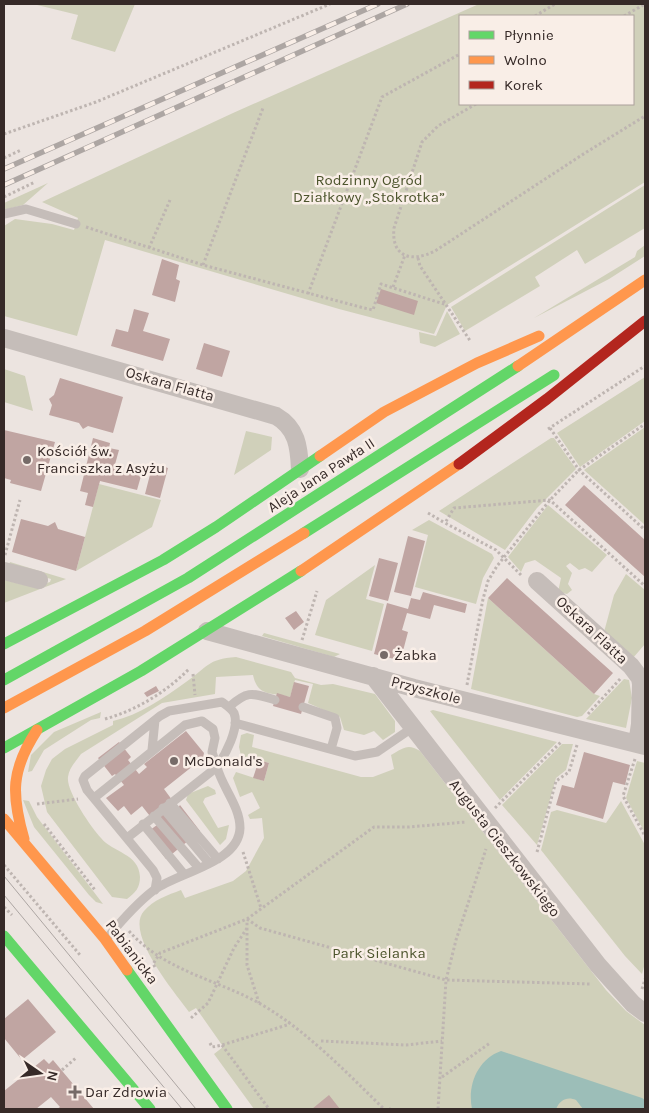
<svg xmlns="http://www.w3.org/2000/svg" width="649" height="1113" font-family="Karla,sans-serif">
<rect width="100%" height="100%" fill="#ece4e0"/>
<path fill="#d0d0ba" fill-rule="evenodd" d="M33,4h102l-20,48 -44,-13 7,-24z
M479,4h166v178l-198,123 -13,29 -95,-25 -234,-69 -28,96 -73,-20v-90l11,-7 37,5 22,6 4,-12 -36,-16 191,-89zM460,16h173v88h-173z
M48,183l-25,22 -19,5v-7z
M645,185v43l-60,36 -8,-14 -42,27 5,9 -75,45 -14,-24z
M645,245v11l-36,23 -75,39 101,-61 2,-6z
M447,311l13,23 -25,13 -15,-4 -1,-11 17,4z
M4,369l21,7 8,35 -29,-9z
M645,377v44l-65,46 -23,-34z
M645,427v98l-61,-55z
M246,431l26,6 -1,13 -37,25z
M551,438h3l22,31 -39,39 -32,42 -66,-39z
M99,484l62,16 -9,27 -76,44z
M548,505l59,50 -15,17 -7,-4 -6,2 -9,-7 -4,3 6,7 -4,11 4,6 -5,4 -9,-2 3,-14 -26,-18 -10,3 -4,9 -13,-15z
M429,520l63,34 2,4 -11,20 -7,26 -61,-17 13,-52 -16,-5z
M10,562l56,17 -62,24v-23l29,7 17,-5 1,-3 -43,-13z
M375,565l-9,34 18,5 -12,47 -57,-16 11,-35z
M626,574l19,16v54l-12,14 -29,-26 10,-37z
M488,598l106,96 6,2 -18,20 -5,1 -106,-28z
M264,633l76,21 -6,3 -72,-21z
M236,657l55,15 4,6 26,7 12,-1 42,10 20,27v11l-12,8 -9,-9 -10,4 -20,-5 -4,-13 -32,-14 5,-19 -18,-4 -5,17c-18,-5 -32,1 -37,-22l-37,2 -1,17 -53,9 -81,51c-5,7 -12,14 -13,23 -2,14 23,50 33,61 12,15 38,15 39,39 0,11 -5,16 -13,22l-15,-2 -65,-85 -6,-26 5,-16 6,-11 13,-10 48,-24v-4c26,-6 51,-23 73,-39 22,-15 21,-23 50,-25z
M624,679l5,1 3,18 -6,30 -40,-9z
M433,710l124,32 -57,58 -70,-89z
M101,712l-1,6 -9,2 -47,30 -12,21 -4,1 3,-17 23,-23z
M247,733l7,2 -2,12 109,30h12l21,-8 -3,-14c12,-7 17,-12 29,-4l186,239 20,21 19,14v84h-391l-40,-55 9,-7 -1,-2 -26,-37 -7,4c-13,-18 -65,-79 -45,-101 9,-11 24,-16 37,-21l4,8 48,-17 13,-10 18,-33 -2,-20 -12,1 -2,-4 12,-7 -8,-16 -12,5 -7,-19 3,-6 28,9 5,-18 -13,-4 -2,7 -12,-6 -3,-13 2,-12z
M562,744h11l-7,26 -10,8 -19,67 -35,-40z
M637,761l8,2v70l-19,-35z
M208,786l7,4 1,4 -11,4 -2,4 15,26 11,-3 -3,14 -6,6 -34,-45 2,-6z
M23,800l6,1 8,16 66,87 -7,-2 -7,-7 -55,-68z
M621,801l24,44v118l-3,11 -17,-18 -84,-106 10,-38 6,-2 49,13z"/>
<path fill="#9cbeb8" d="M501,1051l141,47 3,2v9h-62l-7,-9c-9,-4 -16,0 -20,9h-84c-5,-24 6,-50 29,-58z"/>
<path fill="#c0a5a2" d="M162,259l17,6 -3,14 4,2 -5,21 -23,-7z
M381,289l37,12 -4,14 -38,-12z
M134,309l15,4 -6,18 27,8 -7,22 -52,-15 5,-17 12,3z
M204,343l26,8 -8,26 -26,-8z
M60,378l63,19 -10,36 -25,-7 -5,3 -4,-6 -30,-8 3,-10 -3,-6 5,-4z
M4,430l51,12 -14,49 -31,-8 1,-3 -7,-2z
M93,438l17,5 -1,5 10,2 -5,18 27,8 -4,14 -37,-9 -7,26 -8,-2 3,-12 -8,-2z
M153,463l15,5 -8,30 -15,-4z
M584,485l61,55v37l-80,-72z
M21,519l27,7 7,-4 3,7 27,8 -9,34 -64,-19z
M408,536l17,5 -14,55 -17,-4z
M379,558l19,5 -10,38 -19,-5z
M507,578l106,95 -19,21 -106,-96z
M423,592l44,12 -2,9 -31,-8 -4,14 -23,-6 -5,17 6,2 -5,19 -6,-2 -3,10 -20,-5 13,-51 21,6 3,-11 9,2z
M296,611l8,11 -10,8 -9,-12z
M294,682l15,4 -8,28 -28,-8 4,-13 13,4z
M156,686l3,5 -12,6 -3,-4z
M186,731l18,22 -1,5 -39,31 14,19 2,-3 20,26 -34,28 -20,-26 11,-8 -15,-19 -11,9 -7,-9 -6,5 -12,-13 18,-13 -9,-11 -3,2 -14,-18 21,-16 12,15 -3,3 11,14 8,-7 -3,-3z
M584,752l46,13 -5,20 -12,-3 -10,37 -47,-14 6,-20 12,3z
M259,760l10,3 -5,18 -11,-3z
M28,999l28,33 -34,28 -18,-22v-19z
M44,1059l5,5 4,-4 41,49h-37l3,-2 -9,-10 -15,12h-32v-18z
M329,1095l11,14h-28z"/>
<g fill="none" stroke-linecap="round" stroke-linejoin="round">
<path stroke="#beb5b1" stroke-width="3" stroke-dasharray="2.5 2.5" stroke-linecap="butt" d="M535,16l20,-12
M624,16l21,-12
M476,104l-38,22 -16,16 -28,86c-3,29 17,35 41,23l150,-98 60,-37
M4,134l92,-32 234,-98
M4,158l17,-8
M4,197l31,-15
M86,227l117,38 161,43 9,2 8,-26 66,21
M149,248l21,-48
M418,258l2,8 51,76
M203,265l60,-157
M393,287l12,-32
M308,294l74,-197 78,-43
M550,428l29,42 66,60
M548,429l97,-63
M428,513l17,10
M5,555l15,-55
M521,575l-25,-25 -51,-27 9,-15 96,-8 95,86
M302,640l15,-49
M193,674l2,21
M467,685l16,-86 5,-18 9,-15 53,-66 29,-30 66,-46
M588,714l33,-36
M105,719c32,-9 61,-27 84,-50
M635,759l-12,37 22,40
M37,804l41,-5
M495,808l66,-66
M44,824l51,66
M243,852l18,56
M537,852l19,-71 13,-9 8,-27
M4,865l76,90
M4,907l8,8
M247,919l13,9 186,52 145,4
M247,928v37l12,38
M129,931c34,39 86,48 130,72 47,27 86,68 125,106
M155,967l-2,-3 7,-11 87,-34 127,-92h35l57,-5
M642,989l3,-10
M191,1018l17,-15 26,-55 13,-20v-8
M321,1041l85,4 36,-4
M210,1043l2,4 10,-2 65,-20 5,-5
M222,1045l47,64
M62,1070l15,-13
M442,1077l48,-34
M390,1109l1,-1
M438,1109l8,-129 10,-40 30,-91"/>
<path stroke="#c5bdb9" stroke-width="9" d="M4,214l22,-5 50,15
M229,707c19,-17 23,-14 46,-7
M303,707l32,11 2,10 -6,21
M235,723l120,33 22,-4 35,-24
M152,750l3,-30
M94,798l91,-73 17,-4 11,8 2,9 -3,14 5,15 -90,71
M170,803l48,56
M163,808l46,55
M154,816l45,52
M143,824l41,50
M108,937c14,-17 29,-34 46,-47 25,-18 85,-27 86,-62 0,-22 -18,-41 -23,-61 8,-12 23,-39 17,-54 -3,-5 -8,-8 -12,-11l-53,9 -9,5 -75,60 -2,4 4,10 66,80 4,8 -2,12"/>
<path stroke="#c5bdb9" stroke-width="18" d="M4,338l272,78c21,12 23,31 24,53
M4,571l35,9
M537,581l94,85 9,12 1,6 -1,40 -3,20
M207,631l207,57 231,58
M373,676l225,289 35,39 12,9"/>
<path stroke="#63d668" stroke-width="11" d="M304,533l250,-158
M4,644l159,-84 53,-33 104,-71
M4,680l184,-102 330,-212
M4,748l137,-77 160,-100
M4,936l146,173
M127,970l100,139"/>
<path stroke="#ff974d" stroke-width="11" d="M518,366l127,-86
M320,456l64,-44 93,-49 62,-27
M301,571l158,-107
M4,708l141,-77 159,-98
M4,819l101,120 22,31
M24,839c-13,-45 -13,-69 13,-109"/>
<path stroke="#b3261e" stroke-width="11" d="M459,464l88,-65 98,-78"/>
<path stroke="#ada6a3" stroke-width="1" d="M4,876l192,233
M4,895l178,214"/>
<defs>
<path id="rail" d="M4,169l374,-165
M4,185l403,-181"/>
</defs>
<use href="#rail" stroke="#ada6a3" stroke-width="5.5"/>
<use href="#rail" stroke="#f9eee7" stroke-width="4" stroke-dasharray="11" stroke-linecap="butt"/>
</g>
<g fill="#766b68" stroke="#f9eee7" stroke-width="2">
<circle cx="27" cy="460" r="5"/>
<circle cx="384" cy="655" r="5"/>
<circle cx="174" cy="761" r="5"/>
<path d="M72.5 1084.5h5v5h5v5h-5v5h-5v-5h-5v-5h5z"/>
</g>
<g text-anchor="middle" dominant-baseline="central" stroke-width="5" stroke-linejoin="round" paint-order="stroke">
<g font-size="15" fill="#4c542c" stroke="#f9eee7">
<text x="369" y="180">Rodzinny Ogród<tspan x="369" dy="17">Działkowy „Stokrotka”</tspan></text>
<text x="379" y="953">Park Sielanka</text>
</g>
<g font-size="15" fill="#362a28" stroke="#f9eee7">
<text transform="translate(170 384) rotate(16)">Oskara Flatta</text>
<text transform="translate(321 475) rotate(-33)">Aleja Jana Pawła II</text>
<text transform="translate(592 630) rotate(43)">Oskara Flatta</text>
<text transform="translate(426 690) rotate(15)">Przyszkole</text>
<text transform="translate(505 848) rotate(52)">Augusta Cieszkowskiego</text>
<text transform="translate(132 952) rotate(53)">Pabianicka</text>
</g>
<g font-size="15" fill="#362a28" stroke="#f9eee7" text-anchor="start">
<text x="37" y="451">Kościół św.<tspan x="37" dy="17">Franciszka z Asyżu</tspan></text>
<text x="394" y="655">Żabka</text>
<text x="184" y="761">McDonald's</text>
<text x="85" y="1092">Dar Zdrowia</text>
</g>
</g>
<rect width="649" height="1113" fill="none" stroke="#362a28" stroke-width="10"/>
<rect x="459" y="15" width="175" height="90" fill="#f9eee7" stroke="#aba09b"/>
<rect x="469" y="31" width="25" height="8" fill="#63d668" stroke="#aba09b"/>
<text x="504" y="40" font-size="15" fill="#362a28">Płynnie</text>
<rect x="469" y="56" width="25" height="8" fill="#ff974d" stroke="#aba09b"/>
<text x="504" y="65" font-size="15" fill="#362a28">Wolno</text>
<rect x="469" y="81" width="25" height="8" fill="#b3261e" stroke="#aba09b"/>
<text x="504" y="90" font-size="15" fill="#362a28">Korek</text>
<g transform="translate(40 1073) rotate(103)" stroke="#f9eee7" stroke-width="4" paint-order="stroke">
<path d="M0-4L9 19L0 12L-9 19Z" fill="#362a28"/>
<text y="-8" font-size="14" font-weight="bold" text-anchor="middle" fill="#362a28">N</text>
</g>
</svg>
